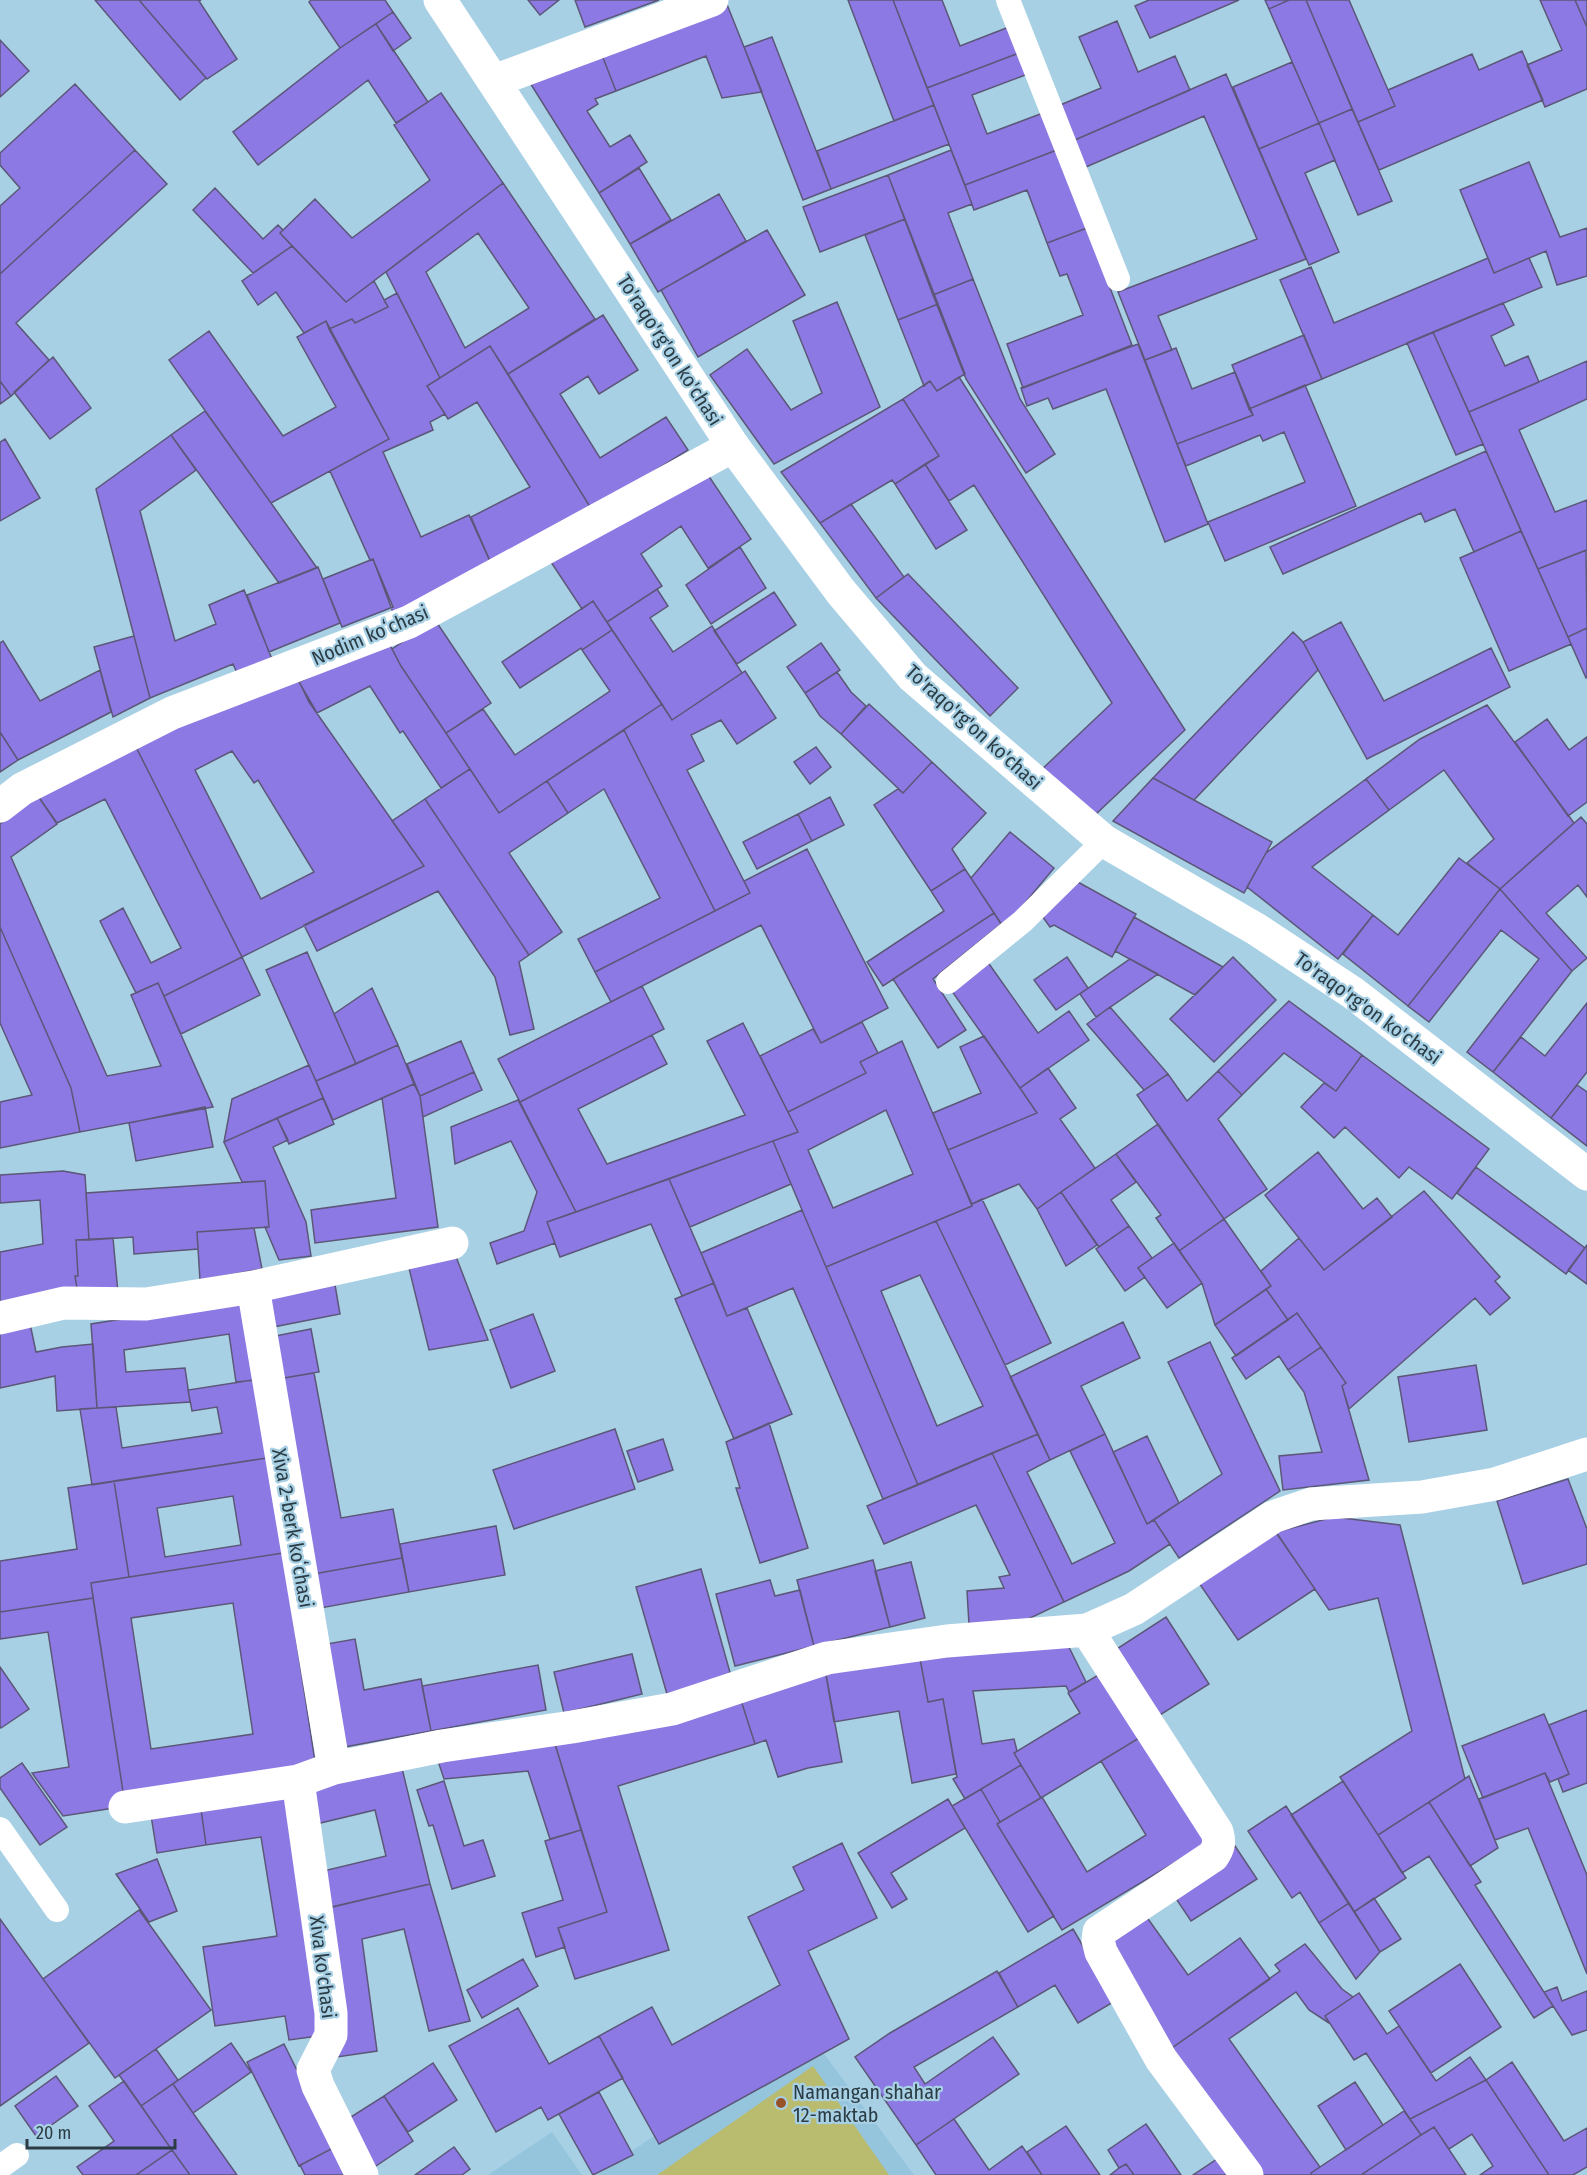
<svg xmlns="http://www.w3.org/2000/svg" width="1587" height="2175" font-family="'Fira Sans Condensed',sans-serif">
<rect width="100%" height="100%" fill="#a7d0e5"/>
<path fill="#95c4dd" d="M807,2031l107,144h-317z
M552,2132l30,43h-94z"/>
<path fill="#b9bb6e" d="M813,2066l76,109h-232z"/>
<path fill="#8d79e4" stroke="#5c5778" stroke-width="1.5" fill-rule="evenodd" d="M95,0h44l67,78 -26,22z
M139,0h62l-2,1 38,58 -30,20z
M311,0h74l8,12 -53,36 -31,-46z
M528,0h31l-19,15z
M575,0h84l-74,27z
M848,0h45l41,105 -40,16z
M893,0h49l18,46 49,-19 10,26 -92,35z
M1149,0h90l-89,38 -15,-32z
M1265,0h24l-20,9z
M1289,0h17l46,109 -33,14 -50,-114z
M1306,0h43l46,106 -37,16z
M1540,0h35l12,27v62l-42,18 -18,-42 35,-15z
M1575,0h12v25h-1z
M726,2l36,90 -40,6 -16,-42 -90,35 -16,-41z
M393,12l18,26 -18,13 -17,-27z
M1117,21l21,51 37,-16 15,34 -122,53 -15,-35 48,-20 -22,-51z
M376,24l52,78 -32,21 -28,-43 -110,85 -25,-33 107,-84z
M772,37l59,152 -28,11 -59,-153z
M0,40l29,31 -29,26z
M600,50l16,41 -21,8 3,5 -11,7 23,36 20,-12 17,27 -48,31 -72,-115z
M1522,51l21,49 -164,70 -21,-48 37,-16 -7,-16 84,-36 7,16z
M1019,53l9,21 -56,21 15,39 56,-21 14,37 -92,35 -38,-97z
M1292,62l27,61 -60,26 -26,-62z
M1226,74l80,185 -148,57 14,34 -27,10 -27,-68 139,-53 -53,-123 -125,54 -11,-27z
M75,84l60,66 -135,124v-68l20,-18 -20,-23v-12z
M441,93l62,90 -157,119 -66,-69 35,-34 37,39 78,-58 -36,-55z
M934,105l15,39 -118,45 -14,-38z
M1352,109l40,92 -34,14 -39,-92z
M1319,123l16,37 -30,13 34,79 -30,13 -50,-116z
M135,150l32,34 -151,139 33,37 -38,36 -11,-15v-107z
M951,150l21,54 -24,9 25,66 -40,16 -45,-120z
M1057,150l30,78 -40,15 -20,-53 -53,20 -9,-25z
M1529,162l31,75 27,-9v48l-30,9 -11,-34 -52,22 -34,-83z
M639,168l32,52 -41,24 -31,-51z
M888,175l17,44 -85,33 -17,-45z
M503,183l92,136 -87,55 -18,-28 -50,32 -54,-106zM478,233l51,75 -64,40 -39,-76z
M215,188l48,51 15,-14 5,5 -3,3 12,13 -39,27 -60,-63z
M719,194l27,47 -88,51 -28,-48z
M905,219l33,85 -40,16 -33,-85z
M1087,228l45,117 -109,43 -16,-44 76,-29 -16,-41 -7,2 -13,-33z
M767,230l38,65 -107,62 -37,-67z
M292,246l54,56 28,-21 14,26 -33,16 -3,-4 -23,10 -3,-8 -22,12 -28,-41 -18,13 -16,-24z
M1488,258l6,15 35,-15 13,29 -220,92 -42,-99 31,-13 23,56z
M973,279l47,120 35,55 -29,19 -60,-94 -33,-84z
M397,293l43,85 -13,8 18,28 -15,8 3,8 -50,22 38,85 48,-22 24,53 -99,47 -21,-56 -3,1 -40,-89 59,-32 -60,-110 23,-10 3,4 33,-16 -4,-7z
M837,302l43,105 -106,57 -64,-89 37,-26 44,61 31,-17 -29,-72z
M1503,303l11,22 -23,11 14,30 23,-10 11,26 -70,30 -36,-80z
M938,304l27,70 -28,17 -7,-10 -6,5 -26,-66z
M603,315l35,55 -39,24 -11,-18 -28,18 40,64 66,-41 22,33 -96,60 -84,-136z
M326,321l63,118 -118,64 -102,-143 40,-29 74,105 53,-29 -39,-70z
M1433,332l50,112 -27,11 -49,-112z
M1304,335l18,44 -73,30 -17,-44z
M1138,344l70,180 -43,18 -59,-153 -53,20 -5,-11 -21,8 -6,-18z
M490,346l102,164 -99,58 -22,-51 59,-30 -53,-85 -29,17 -21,-33z
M1176,348l16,41 43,-17 18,43 -76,29 -32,-84z
M53,357l38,51 -41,31 -36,-47z
M1587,361v38l-68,31 36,82 32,-12v50l-49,19 -69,-157z
M959,377l226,353 -89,84 -57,-42 73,-69 -138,-218 -25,16 -24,-37 14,-8 -36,-57 27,-18 7,10z
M0,381l11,15 -11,8z
M1305,385l51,121 -131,55 -17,-39 97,-40 -21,-50 -21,9 -3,-6 -74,31 -9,-22 76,-29 -4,-6z
M903,399l36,57 -44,28 -3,-4 -72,43 -39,-51z
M205,411l66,92 46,65 -38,15 -108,-148z
M171,435l25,35 -56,41 35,130 41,-17 -7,-19 35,-15 28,69 -35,14 -4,-9 -83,34 -54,-209z
M5,439l35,59 -40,23v-79z
M1486,451l35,80 -47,21 -19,-43 -30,13 -4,-9 -138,61 -13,-27z
M925,464l42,66 -31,19 -41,-65z
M704,469l47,70 -43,29 -27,-42 -40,28 21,32 -55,36 -14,-21 -11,8 -37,-56z
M851,504l53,73 -28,21 -56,-75z
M1521,531l50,113 -62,27 -49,-113z
M740,547l26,41 -55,36 -25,-39z
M1586,550l1,78 -19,9 -30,-68z
M373,559l20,48 -51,20 -19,-48z
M318,567l22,56 -71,29 -22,-57z
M908,574l110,114 -28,28 -114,-118z
M657,589l11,17 -18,12 23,34 39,-26 30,47 -70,47 -65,-98z
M774,592l22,33 -59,39 -23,-33z
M593,601l19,29 -30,20 -1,-2 -61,40 -18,-26z
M435,620l56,83 -45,30 -45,-67 -9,-17z
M1341,622l43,79 107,-53 19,39 -143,72 -64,-117z
M1587,628v49l-1,1 -18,-41z
M612,630l50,74 -163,109 -53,-80 37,-24 32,46 95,-64 -28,-41z
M1293,632l10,10 15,28 -124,130 -41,-22z
M134,636l16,62 -37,19 -19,-70z
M387,639l14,27 69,103 -29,19 -38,-57 -3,2 -30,-47 -53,27 -18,-31z
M3,641l37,60 60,-31 11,42 -93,48 -18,-28v-89z
M821,643l19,27 -35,23 -18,-26z
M745,671l31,47 -39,26 -16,-24 -30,15 13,26 -17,9 63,123 -35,18 -91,-181 38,-26 10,16z
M837,672l14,20 15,14 -25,28 -21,-18 -15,-23z
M297,677l12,25 115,164 -182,91 -106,-210 48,-24zM232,751l22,32 4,-3 56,92 -53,27 -66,-129z
M869,704l63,58 -29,31 -62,-59z
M1487,705l87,118 -74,66 -33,-26 27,-24 -50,-69 -55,40 -23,-31 54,-40z
M1547,719l22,31 18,-13v65l-19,14 -53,-74z
M624,730l91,181 -120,61 -17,-33 82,-41 -56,-109 -36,24 -21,-32z
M0,732l18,28 -18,12z
M136,747l106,210 -78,39 -6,-13 -22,10 -36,-72 23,-13 28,55 30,-15 -76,-149 -48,24 -19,-27z
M816,747l15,20 -21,17 -16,-22z
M932,762l54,51 -34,36 13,20 -34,22 -57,-86 24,-16 5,4z
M470,769l29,44 48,-32 21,32 -59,40 53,79 -33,23 -104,-156z
M1153,778l119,64 -28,51 -131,-72z
M1366,779l23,31 -77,57 61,48 -35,44 -91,-72 19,-34z
M38,796l19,28 -46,33 96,219 54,-10 -30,-71 27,-12 55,124 -133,25 -9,-44 -71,-161v-103z
M830,797l14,28 -32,16 -14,-27z
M425,799l104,156 -10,7 15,67 -24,6 -15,-58 -57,-86 -121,60 -13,-26 120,-59 -32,-45z
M798,814l14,27 -55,28 -14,-27z
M1581,817l6,7v73l-9,-12 -32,28 41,45 -15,13 -72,-82z
M1010,832l44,36 -50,60 -33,-50z
M807,849l81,159 -67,35 -60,-118 -150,77 -16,-30 155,-79 -6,-12z
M1459,858l41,31 -92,117 -65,-52 30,-39 25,20z
M965,869l29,44 -111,73 -16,-24 77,-51 -13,-20z
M1076,881l60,33 -24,43 -58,-32 -4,2 -13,-18z
M1500,889l72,82 -79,101 -26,-20 72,-93 -38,-29 -72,92 -21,-16z
M994,913l7,11 -68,55 33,51 -28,18 -45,-69z
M1134,917l89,50 -28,28 -80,-44z
M0,927l71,161 9,44 -80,16v-46l32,-7 -32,-72z
M307,952l49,112 -40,17 -50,-111z
M242,957l18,38 -79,39 -17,-38z
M1067,957l21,31 -32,22 -22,-30z
M1233,957l43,43 -62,62 -44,-43z
M1130,959l28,15 -62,43 -16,-23z
M987,961l51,72 31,-22 20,29 -69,48 -71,-101z
M642,986l22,43 -144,73 -22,-43z
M372,988l26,57 -42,19 -22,-50z
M1289,1001l73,54 -26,36 -52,-38 -42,42 -24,-24z
M1587,1003v69l-36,46 -58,-46 28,-35 24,19z
M1110,1007l58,67 -24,16 -57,-66z
M862,1022l16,31 -18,9 6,11 -78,39 -28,-56 53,-27 8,14z
M743,1023l55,109 -222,80 -56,-110 132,-67 15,29 -89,45 29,55 138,-49 -38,-74z
M984,1036l53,77 -89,37 -15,-37 48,-20 -21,-46z
M461,1041l13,31 -54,24 -13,-32z
M902,1041l70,165 -146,61 -53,-126 25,-9 -10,-20 78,-39 -6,-11zM886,1110l27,64 -80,34 -25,-58z
M398,1045l16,39 -81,36 -17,-39z
M1362,1055l127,94 -37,50 -43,-32 -10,11 -54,-51 -11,11 -33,-31 23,-24 12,8z
M309,1065l14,33 -99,44 8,-43z
M1048,1068l28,40 -16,11 35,49 -58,41 -18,-25 -47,20 -24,-54 89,-37 -17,-25z
M1218,1071l24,24 -24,24 49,70 -43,30 -87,-124 31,-21 19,27z
M474,1072l8,18 -59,27 -3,-21z
M414,1084l6,12 18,131 -123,16 -4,-33 85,-12 -14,-100z
M1577,1085l10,7v54l-36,-28z
M323,1098l11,26 -45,20 -12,-26z
M518,1100l58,112 -29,10 8,21 -58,21 -7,-21 34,-12 13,-39 -26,-51 -56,23 -4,-37z
M205,1107l8,40 -77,14 -7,-38z
M277,1118l11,22 -15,7 33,75 5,34 -32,4 -14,-33h4l-4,-46 -23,1 -18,-40z
M1158,1124l66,95 -45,32 -23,-33 5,-3 -45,-61z
M773,1141l18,43 -101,43 -21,-48z
M1318,1152l45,57 14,-11 15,19 -68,53 -59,-75z
M1116,1154l20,28 -25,18 18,26 -30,21 -38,-55z
M1476,1167l109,81 -19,26 -109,-81z
M63,1171l22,4 4,65h-13l2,36h-3l2,12 -77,15v-51l43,-8 -3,-44 -40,3v-28z
M669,1179l45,104 -32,13 -31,-72 -91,33 -13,-35z
M265,1181l4,46 -72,5 1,17 -64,5 -1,-17 -44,3 -3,-47z
M1424,1191l76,86 -5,4 15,17 -20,17 -15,-17 -126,111 -7,-23 4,-3 -49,-70 -9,7 -22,-31 5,-3 -10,-15 38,-33 25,32z
M1061,1192l36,53 -31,21 -29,-57z
M982,1199l69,144 -46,22 -69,-144 36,-15v-2z
M802,1210l116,275 -35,14 -90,-211 -66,28 -26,-63z
M1224,1219l47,67 -56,39 -13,-42 -23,-32z
M936,1221l102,213 -120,51 -92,-218zM920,1275l63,131 -46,20 -56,-135z
M1129,1226l23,32 -14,10 7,9 -20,14 -29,-42z
M254,1228l8,41 -62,11 -3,-48z
M113,1238l5,55 -41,-5 -2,-12h3l-2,-36z
M1174,1243l28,40 -35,25 -29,-40z
M1587,1245v39l-19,-14z
M455,1254l33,86 -59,10 -22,-90z
M334,1279l6,35 -72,14 -7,-35z
M714,1283l13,33 20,-8 45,106 -58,25 -59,-140z
M1266,1289l22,31 -52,36 -21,-31z
M244,1300l12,80 -20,2 -7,-48 -105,16 2,22 59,-4 5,34 -93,6 -6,-84z
M1297,1313l24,34 -33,23 -9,-14 -33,23 -14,-21z
M533,1314l22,57 -44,17 -21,-58z
M29,1319l7,33 26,-5 31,-3 4,64 -40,3 -2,-35 -55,12v-63z
M1123,1322l17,36 -59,28 24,48 -55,26 -40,-83z
M311,1329l8,43 -47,8 -7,-42z
M1210,1342l70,149 -101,67 -25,-38 68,-46 -54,-112z
M1321,1347l25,36 -4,3 27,94 -86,10 -4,-34 43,-4 -18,-60 -16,-22z
M1476,1365l11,65 -78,12 -11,-65z
M314,1373l27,145 52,-9 9,49 -94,17 -36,-195z
M260,1379l13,78 -181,28 -12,-76 36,-2 6,41 100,-15 -5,-26 -25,4 -4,-21z
M769,1423l39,125 -48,15 -24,-75h4l-14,-46z
M615,1429l20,60 -121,40 -21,-59z
M1038,1434l12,26 -23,12 45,92 43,-21 -45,-92 35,-17 42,90 7,-4 16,24 -41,27 -65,31 -72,-149z
M1147,1436l32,67 -32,21 -34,-72z
M663,1439l10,31 -35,12 -11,-31z
M992,1453l72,149 -38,18 -57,5 -2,-34 37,-3 -5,-11 11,-2 -34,-70 -92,39 -17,-38z
M267,1458l16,95 -154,24 -15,-96zM233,1496l8,49 -76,12 -8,-49z
M1568,1479l19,50v35l-64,20 -26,-83z
M114,1481l15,96 -38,6 2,15 -93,14v-51l77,-12 -9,-61z
M1334,1517l66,8 65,254 -87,56 -38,-58 72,-46 -34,-133 -49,12 -53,-78z
M496,1526l9,49 -96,17 -9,-48z
M1275,1531l40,58 -77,51 -39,-57z
M283,1553l33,215 -192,30 -33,-215zM233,1603l20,131 -102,15 -20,-131z
M402,1558l7,34 -94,17 -7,-34z
M873,1560l17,67 -76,19 -17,-66z
M911,1562l14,56 -35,9 -15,-56z
M701,1569l30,107 -64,18 -31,-107z
M770,1580l5,16 25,-6 14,56 -79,20 -19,-72z
M93,1598l31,200 -10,10 -51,8 -31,-43 37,-6 -21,-135 -48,7v-27z
M1166,1617l43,67 -57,36 -43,-66z
M355,1639l9,51 57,-11 10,52 -92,17 -18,-103z
M1065,1639l21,43 -17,10 -3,-6 -93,5 9,53 32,-5 3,12 -3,2 7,12 -56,34 -12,-20 4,-2 -14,-78 -15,3 -9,-49z
M919,1653l9,49 15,-3 13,75 -44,9 -13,-72 -65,11 -9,-53z
M632,1654l10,40 -78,19 -10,-41z
M538,1665l8,45 -115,21 -9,-45z
M0,1667l29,42 -28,19 -1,-2z
M825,1669l17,93 -34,6 -30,9 -12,-37 -11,4 -16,-50z
M1105,1671l39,64 -103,63 -27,-45 66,-40 -12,-20z
M739,1694l16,50 -137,42 51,164 -94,29 -17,-51 49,-16 -52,-168z
M1587,1710v73l-24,9 -5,-13 11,-5 -20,-49z
M1544,1714l25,60 -19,8 -5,-9 -62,25 -21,-52z
M1144,1735l65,107 -147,88 -65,-106 45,-27 45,75 59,-37 -45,-74z
M555,1744l26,86 -31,9 -22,-68 -84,8 -8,-24z
M22,1763l45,64 -27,18 -40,-57v-10z
M401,1764l29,120 -106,25 -9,-36 71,-17 -11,-46 -63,15 -9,-37z
M1021,1765l20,33 -41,24 -19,-33z
M1545,1773l42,102v99l-59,-146 -33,12 -16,-41z
M1469,1776l29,72 -28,18 -41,-64z
M444,1781l20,65 19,-6 12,36 -43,13 -19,-64 -4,1 -12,-36z
M1343,1781l63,97 -52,34 -63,-97z
M287,1789l38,246 -36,5 -4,-24 -70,10 -12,-79 74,-11 -16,-99 -55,8 -6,-43z
M981,1789l19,33 -3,2 57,92 -26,16 -76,-126z
M948,1799l17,29 -74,45 16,26 -15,9 -34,-55z
M200,1802l6,43 -49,8 -7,-44z
M1429,1802l52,80 -6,3 78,121 -19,12 -105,-162 -27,17 -24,-38z
M1286,1806l63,97 -30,20 -19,-31 -8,6 -44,-67z
M581,1830l26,82 -49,16 7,19 -29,10 -14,-44 41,-13 -18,-59z
M842,1843l35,75 -69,33 41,88 -190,105 -60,-108 53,-29 20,38 108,-60 -32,-68 56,-27 -11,-23z
M1235,1846l22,33 -66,42 -22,-33z
M157,1859l20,52 -28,11 -33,-48z
M430,1884l40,137 -41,10 -25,-102 -42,10 15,112 -40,6 -19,-147z
M1374,1898l27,41 -21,13 -26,-40z
M1349,1903l31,49 -24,27 -37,-56z
M1141,1909l47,66 52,-37 30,41 -98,69 -64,-115z
M139,1910l72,100 -96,68 -72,-99z
M0,1919l89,124 -89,63z
M1073,1929l42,72 -37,22 -23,-38 -37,22 -19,-34z
M1305,1944l37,45 11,8 -28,19 4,7 -20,-13 -13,-18 -67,47 91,128 -9,6 1,2h-49l-91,-127 108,-77 -5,-6z
M523,1959l15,27 -56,32 -15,-28z
M1460,1964l41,63 -70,46 -42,-62z
M997,1971l21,36 -104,60 11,17 68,-47 26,37 -103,71 -61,-88 35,-24z
M1557,1987l5,14 25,-10v39l-15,5 -28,-43z
M1359,1993l28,41 12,-8 37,55 34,-24 16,23 -76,39 -44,-66 -12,7 -29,-44z
M518,2008l31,56 50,-28 24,42 -75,42 -7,-13 -45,25 -47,-86z
M231,2043l20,29 -58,41 -20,-29z
M284,2044l51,103 -36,19 -52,-104z
M156,2049l22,31 -37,26 -22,-31z
M1512,2062l52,79 23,-13v39l-14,8h-24l-63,-95z
M433,2063l24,37 -49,32 -24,-36z
M56,2076l22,30 -42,30 -21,-30z
M1486,2080l63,95h-69l13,-9 -21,-32 -23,15 -15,-22 -13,8 -11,-16z
M124,2081l48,69 -36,25h-53l-6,-8 37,-26 -25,-35z
M1355,2082l28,43 -37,25 -28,-44z
M173,2084l20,29 44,62h-47l-18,-25 -31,-44z
M599,2092l34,63 -40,20 -34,-61z
M384,2096l29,45 -40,27 -30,-46z
M1404,2111l17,24 -60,40h-49l-1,-2z
M954,2119l35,51 33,-24 20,29h-106l-20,-30z
M1146,2124l35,51h-47l-8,-11 -7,4 -11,-18z
M1066,2126l34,49h-58l-15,-23z
M1434,2127l32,48h-105l60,-40z
M335,2147l14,28h-44l-5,-10z
M454,2147l16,22 -8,6h-47z
M172,2150l18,25h-54z
M1223,2155l13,20h-43z
M1126,2164l8,11h-24l9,-7z"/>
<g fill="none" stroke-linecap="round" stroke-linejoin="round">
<path stroke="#fff" stroke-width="24" d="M1008,0l110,279
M948,982l75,-61 81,-80
M0,1829l57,81
M0,2167l17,-12"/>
<path stroke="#fff" stroke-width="33" d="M494,81l218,-81
M0,806l22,-17 150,-76 237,-91 324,-176
M253,1287l81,481
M0,1318l64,-15 82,1 107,-17 199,-44
M1087,1630l130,202c3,10 2,15 -4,24l-114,76 -1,8 3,12 60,107 86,116
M298,1781l33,232v22l-18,35 5,16 44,89
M125,1807l173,-26 36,-13 108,-22 130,-19 100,-18 155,-51 120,-17 140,-11 47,-21 139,-92 38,-13 111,-7 73,-13 92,-30"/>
<path stroke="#fff" stroke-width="33" d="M440,0l293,446 108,146 72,85 191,164 152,88 97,64 234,181"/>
</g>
<circle fill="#975227" stroke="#a7d0e5" stroke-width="2" cx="781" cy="2103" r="6"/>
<g text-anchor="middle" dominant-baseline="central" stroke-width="4.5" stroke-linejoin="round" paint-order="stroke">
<g font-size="20" fill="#2b3c44" stroke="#a7d0e5">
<text transform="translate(670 350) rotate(57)">To'raqo'rg'on ko'chasi</text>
<text transform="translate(370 635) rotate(-23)">Nodim koʻchasi</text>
<text transform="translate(974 727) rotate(42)">To'raqo'rg'on ko'chasi</text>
<text transform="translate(1368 1008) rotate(36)">To'raqo'rg'on ko'chasi</text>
<text transform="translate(293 1528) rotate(80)">Xiva 2-berk koʻchasi</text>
<text transform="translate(323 1967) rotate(83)">Xiva ko'chasi</text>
</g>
<g font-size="20" fill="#2b3c44" stroke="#a7d0e5" text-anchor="start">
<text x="793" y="2092">Namangan shahar<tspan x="793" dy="23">12-maktab</tspan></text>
</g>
</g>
<path d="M27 2139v9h148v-9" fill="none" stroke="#2b3c44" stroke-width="3"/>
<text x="36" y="2139" font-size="18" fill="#2b3c44" stroke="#a7d0e5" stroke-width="4.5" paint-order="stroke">20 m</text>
</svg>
